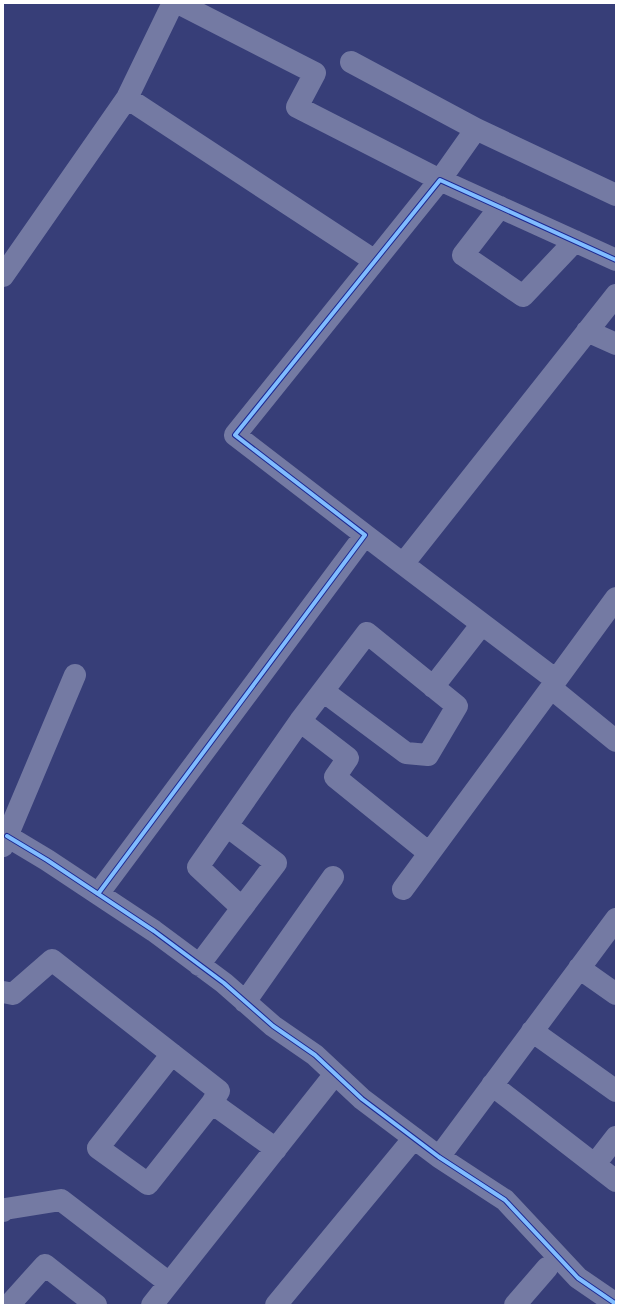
<svg xmlns="http://www.w3.org/2000/svg" width="619" height="1308" font-family="Helvetica,sans-serif">
<rect width="100%" height="100%" fill="#373e78"/>
<g fill="none" stroke-linecap="round" stroke-linejoin="round">
<path stroke="#747aa3" stroke-width="22" d="M178,3l137,70 -18,34 143,73 36,-51 140,66
M351,62l125,67
M127,98l248,163
M500,207l-37,48 60,41 52,-55
M3,276l124,-178 46,-95
M616,295l-213,269 153,116 60,-82
M587,331l29,13
M365,535l38,29
M556,680l-5,8 65,53
M433,687l49,-63
M300,721l67,-88 90,73 -29,49 -22,-2 -83,-62
M227,826l49,37 -34,45
M7,836l40,24 107,71 70,52 49,43 42,29 47,44 77,58 66,43 73,78 38,26
M3,846l72,-171
M403,889l148,-201
M98,894l267,-359 -130,-100 205,-255 176,80
M199,965l43,-57 -44,-41 102,-146 48,37 -13,19 94,76
M579,968l37,26
M3,992l10,2 39,-34 167,131 -7,12 -64,81 -50,-36 74,-94
M245,1002l88,-125
M532,1031l84,60
M492,1085l124,96
M212,1103l64,46
M439,1157l177,-238
M595,1164l21,-27
M3,1211l2,-2 56,-9 108,83
M9,1305l36,-40 51,40
M152,1305l183,-231
M276,1305l138,-167
M515,1305l32,-37"/>
<defs>
<path id="cycleway" d="M7,836l40,24 107,71 70,52 49,43 42,29 47,44 77,58 66,43 73,78 38,26
M98,894l267,-359 -130,-100 205,-255 176,80"/>
</defs>
<use href="#cycleway" stroke="#1c2993" stroke-width="6"/>
<use href="#cycleway" stroke="#80bcff" stroke-width="4"/>
</g>
<rect width="619" height="1308" fill="none" stroke="#ffffff" stroke-width="8"/>
</svg>
